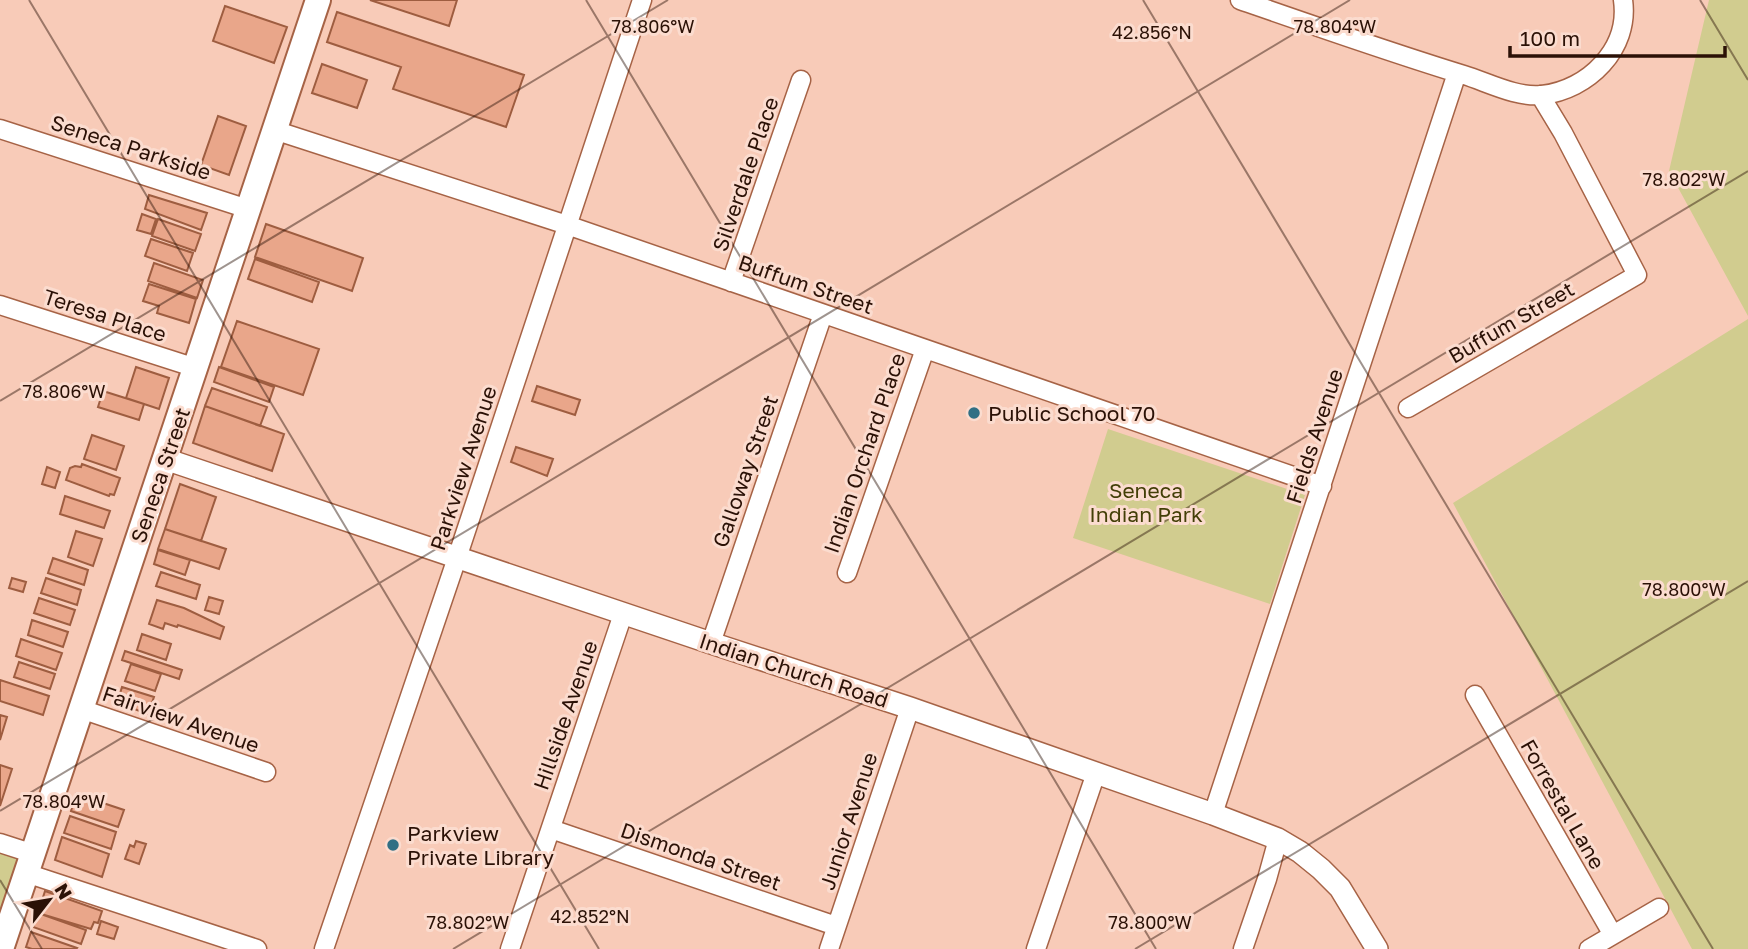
<svg xmlns="http://www.w3.org/2000/svg" width="1748" height="949" font-family="'Golos Text',sans-serif">
<rect width="100%" height="100%" fill="#f8cbb8"/>
<path fill="#d1cc8f" d="M1709,0h39v316l-79,-145z
M1748,319v630h-56l-239,-446z
M1108,429l197,66 -35,109 -197,-66z
M0,849l21,7 -21,57z"/>
<path fill="#e9a68a" stroke="#9e5d40" stroke-width="2" d="M370,0h87l-8,26z
M225,6l62,21 -13,36 -61,-22z
M337,12l187,63 -18,52 -113,-38 8,-22 -74,-25z
M322,64l45,16 -10,28 -45,-15z
M218,116l28,10 -17,49 -28,-10z
M149,195l58,18 -6,17 -56,-21z
M142,214l14,5 -5,15 -14,-4z
M158,219l43,15 -6,17 -43,-15z
M266,224l97,34 -11,33 -97,-34z
M151,239l42,14 -6,18 -42,-15z
M255,259l64,23 -7,20 -64,-23z
M154,263l49,17 -6,18 -49,-17z
M149,284l47,15 -7,24 -32,-10 2,-7 -16,-5z
M237,321l82,28 -16,46 -82,-28z
M136,367l33,11 -10,31 -33,-11z
M219,367l55,20 -5,15 -55,-20z
M537,386l43,14 -5,15 -43,-14z
M212,388l55,19 -7,19 -55,-20z
M103,391l41,13 -5,16 -41,-13z
M205,406l79,28 -12,37 -79,-28z
M92,435l32,11 -8,24 -32,-11z
M516,447l37,12 -6,17 -36,-14z
M82,464l38,14 -6,17 -4,-1 -1,2 -43,-16 4,-12 5,-2 6,1z
M47,467l13,5 -5,16 -13,-4z
M180,484l36,13 -15,44 -36,-12z
M65,496l45,15 -6,17 -44,-14z
M165,529l61,20 -7,20 -61,-20z
M76,531l26,8 -9,27 -25,-9z
M158,550l32,10 -5,15 -31,-11z
M53,558l35,12 -4,15 -36,-12z
M161,572l39,13 -4,14 -40,-13z
M12,578l14,4 -3,10 -14,-4z
M46,578l35,12 -4,15 -36,-12z
M209,597l14,4 -4,13 -14,-4z
M39,598l36,12 -5,15 -36,-12z
M157,600l27,8 40,19 -4,12 -42,-14 -1,2 -12,-4 -2,6 -14,-5z
M32,620l36,12 -5,15 -35,-12z
M142,634l29,10 -5,16 -29,-10z
M21,639l41,14 -6,17 -40,-14z
M125,651l57,19 -3,9 -57,-19z
M19,662l36,12 -5,15 -36,-12z
M131,664l30,10 -6,17 -30,-10z
M0,680l49,16 -6,19 -43,-14z
M122,687l32,10 -6,17 -31,-11z
M0,715l7,2 -7,23z
M0,765l12,4 -12,37z
M76,794l48,16 -6,17 -47,-16z
M70,816l46,16 -5,17 -47,-16z
M62,837l47,17 -7,23 -47,-17z
M136,841l10,3 -7,20 -14,-5 5,-14 4,2z
M45,891l57,20 -4,12 -4,-1 -3,7 -53,-16z
M38,913l48,17 -5,14 -48,-17z
M101,921l17,6 -4,12 -17,-5z
M31,932l46,16 -1,1h-44l-6,-2z"/>
<g fill="none" stroke-linecap="round" stroke-linejoin="round">
<defs>
<path id="minor" d="M1240,0c75,26 149,52 224,75 23,7 53,23 78,20 46,-5 88,-46 81,-95
M0,129l248,80
M274,130l293,95 755,261
M731,282l70,-202
M0,305l196,63
M1408,408l229,-133 -74,-142 -23,-38
M847,573l78,-224
M711,643l112,-329
M1475,695l138,240
M81,709l185,63
M1213,814l244,-741
M551,829l285,97
M0,843l34,11
M26,873l231,76
M324,949l133,-391 185,-558
M510,949l113,-335
M829,949l81,-241
M1036,949l60,-176
M1243,949l24,-70 11,-40
M1589,949l70,-41"/>
<path id="tertiary" d="M165,459l546,184 199,65 303,106 65,25 22,13 21,17 19,19 37,61"/>
<path id="secondary" d="M1,949l317,-949"/>
</defs>
<use href="#minor" stroke="#a66346" stroke-width="21"/>
<use href="#tertiary" stroke="#a66346" stroke-width="24"/>
<use href="#secondary" stroke="#a66346" stroke-width="28"/>
<use href="#minor" stroke="#fff" stroke-width="18"/>
<use href="#tertiary" stroke="#fff" stroke-width="21"/>
<use href="#secondary" stroke="#fff" stroke-width="24"/>
</g>
<path fill="none" stroke="#2b1106" stroke-width="2" stroke-opacity="0.45" d="M29,0l570,949M586,0l570,949M1143,0l570,949M1700,0l48,80M0,401l668,-401M0,811l1350,-811M0,880l42,69M453,949l1295,-778M1135,949l613,-368"/>
<g fill="#316f84" stroke="#fbdccf" stroke-width="2.5">
<circle cx="974" cy="413" r="7"/>
<circle cx="393" cy="845" r="7"/>
</g>
<g text-anchor="middle" dominant-baseline="central" stroke-width="6" stroke-linejoin="round" paint-order="stroke">
<g font-size="21" fill="#2b1106" stroke="#fbdccf">
<text transform="translate(131 147) rotate(18)">Seneca Parkside</text>
<text transform="translate(745 174) rotate(-71)">Silverdale Place</text>
<text transform="translate(806 284) rotate(19)">Buffum Street</text>
<text transform="translate(105 315) rotate(18)">Teresa Place</text>
<text transform="translate(1511 322) rotate(-30)">Buffum Street</text>
<text transform="translate(1314 436) rotate(-72)">Fields Avenue</text>
<text transform="translate(864 453) rotate(-71)">Indian Orchard Place</text>
<text transform="translate(463 468) rotate(-72)">Parkview Avenue</text>
<text transform="translate(745 471) rotate(-71)">Galloway Street</text>
<text transform="translate(160 475) rotate(-71)">Seneca Street</text>
<text transform="translate(794 670) rotate(18)">Indian Church Road</text>
<text transform="translate(565 715) rotate(-71)">Hillside Avenue</text>
<text transform="translate(181 719) rotate(19)">Fairview Avenue</text>
<text transform="translate(1563 804) rotate(60)">Forrestal Lane</text>
<text transform="translate(848 821) rotate(-72)">Junior Avenue</text>
<text transform="translate(701 856) rotate(19)">Dismonda Street</text>
</g>
<g font-size="21" fill="#2b1106" stroke="#fbdccf" text-anchor="start">
<text x="988" y="413">Public School 70</text>
<text x="407" y="833">Parkview<tspan x="407" dy="24">Private Library</tspan></text>
</g>
<g font-size="21" fill="#433f07" stroke="#fbdccf">
<text x="1146" y="490">Seneca<tspan x="1146" dy="24">Indian Park</tspan></text>
</g>
</g>
<g font-size="18" text-anchor="middle" fill="#2b1106" stroke="#fbdccf" stroke-width="6" stroke-linejoin="round" paint-order="stroke">
<text x="653" y="33">78.806°W</text>
<text x="1335" y="33">78.804°W</text>
<text x="1152" y="39">42.856°N</text>
<text x="1684" y="186">78.802°W</text>
<text x="64" y="398">78.806°W</text>
<text x="1684" y="596">78.800°W</text>
<text x="64" y="808">78.804°W</text>
<text x="590" y="923">42.852°N</text>
<text x="468" y="929">78.802°W</text>
<text x="1150" y="929">78.800°W</text>
</g>
<g transform="translate(49 900) rotate(59)" stroke="#fbdccf" stroke-width="5" paint-order="stroke">
<path d="M0-5L12 26L0 18L-12 26Z" fill="#2b1106"/>
<text y="-10" font-size="19" font-weight="bold" text-anchor="middle" fill="#2b1106">N</text>
</g>
<path d="M1510 46v10h215v-10" fill="none" stroke="#2b1106" stroke-width="3.5"/>
<text x="1520" y="46" font-size="21" fill="#2b1106" stroke="#fbdccf" stroke-width="5" paint-order="stroke">100 m</text>
</svg>
